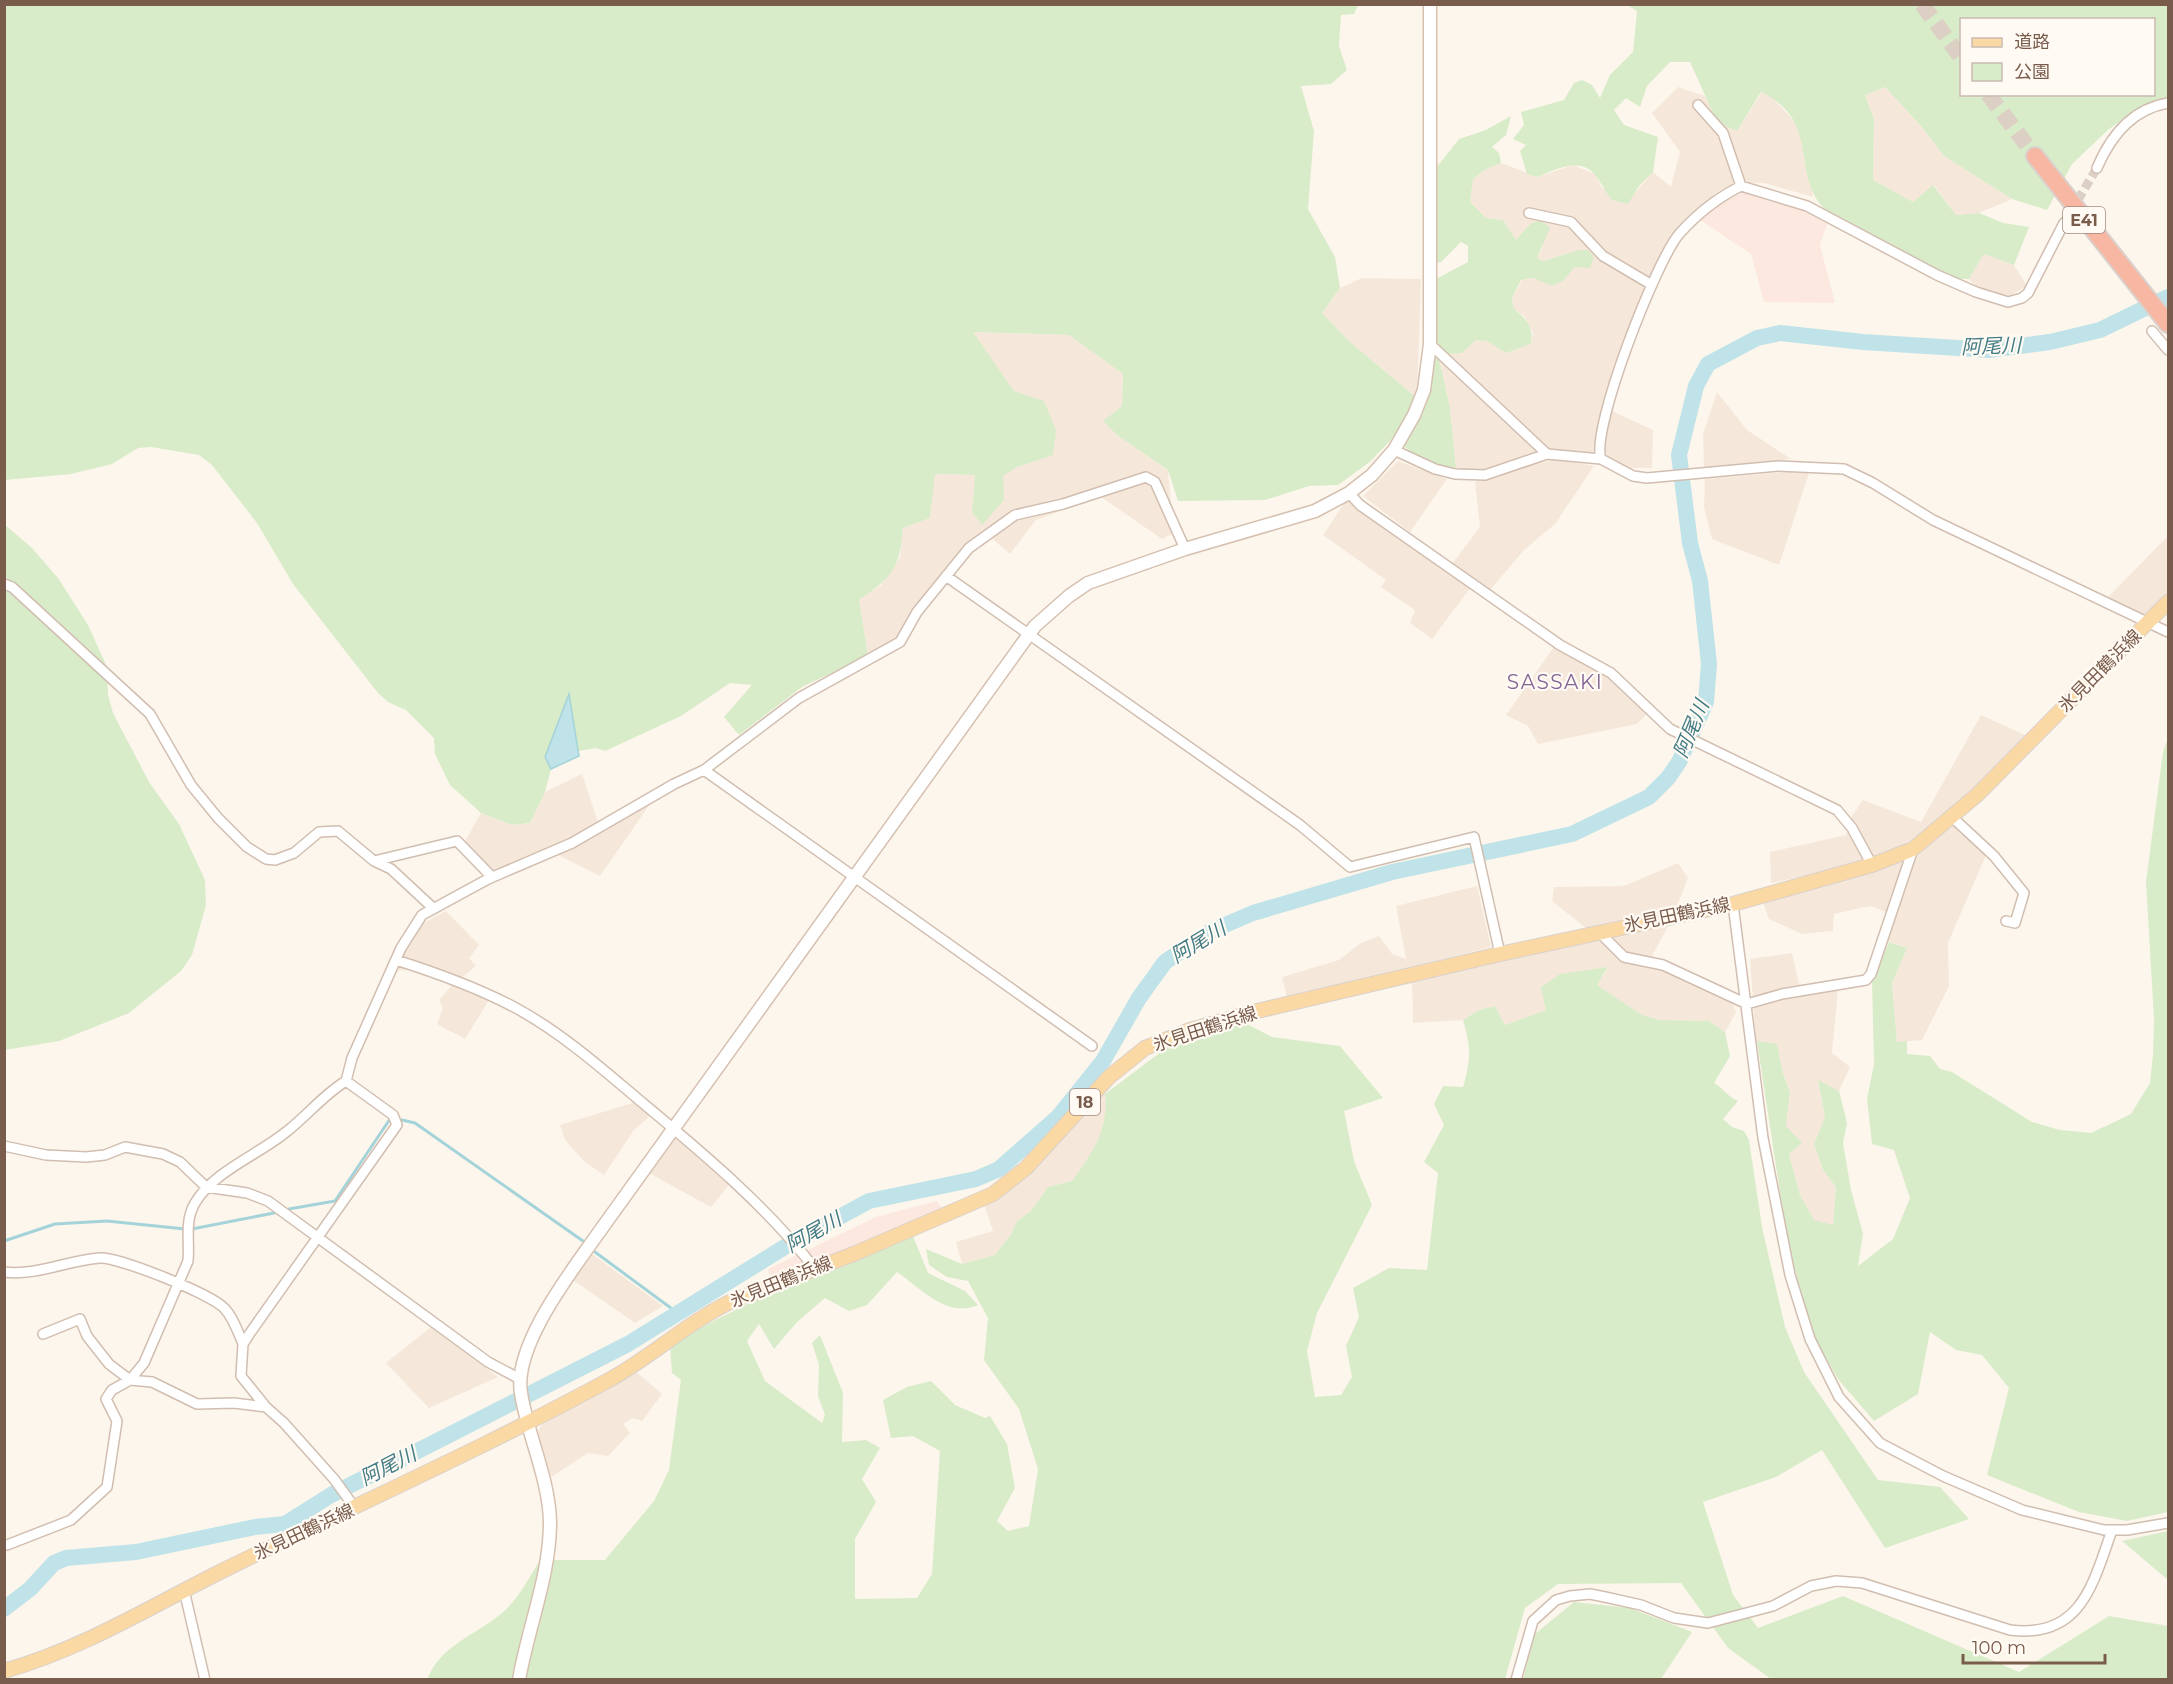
<svg xmlns="http://www.w3.org/2000/svg" width="2173" height="1684" font-family="Montserrat,'Noto Sans JP',sans-serif">
<rect width="100%" height="100%" fill="#fdf6ec"/>
<path fill="#f5e8da" d="M1678,87l27,9 8,17 24,18 25,-39 11,6 27,30 13,69 -49,-14h-28l-18,8 -46,47 -62,147 -18,70 -54,-2 -53,18 -29,-2 -6,-61 -14,-63 26,8 14,-13 11,1 19,12 25,-9 2,-11 -8,-16 -11,-8 -2,-11 10,-18 11,-2 30,3 12,-14 -11,-13 -21,7 -6,-3 6,-12 -13,-22 -14,16 -13,-20 -17,-2 -9,-8 -7,-8 3,-23 13,-10 15,-6 37,14 35,-12 22,9 7,14 30,8 21,-24 18,15 9,-35 -28,-39z
M1885,87l36,39 23,30 68,43 -33,14 -23,2 -22,-30 -21,17 -40,-22 1,-61 -9,-24z
M1984,254l30,11 13,21 -20,11 -29,-9 -9,-9z
M1362,278l59,1 -4,119 -66,-55 -29,-30 18,-25z
M972,332l97,3 54,39 -1,32 -18,15 13,14 51,35 6,63 -12,6 -61,-42 -65,23 -26,34 -21,-18 -25,14 -66,88 -30,18 -9,-56 22,-15 19,-28 3,-29 27,-10 4,-44 41,1 -3,37 30,-36 15,-9 36,-13 -9,-52 -30,-11z
M1717,392l30,38 44,29 -87,10 -1,-35z
M1610,410l43,20 -1,38h-22l-28,-14z
M1554,459l40,7 -39,58 -31,26 -34,40 -38,-26 28,-37 -5,-45z
M1398,461l49,18 -37,53 -47,-36z
M1810,470l-31,95 -67,-26 -8,-32 1,-28z
M1347,499l124,88 -39,52 -22,-16 5,-13 -34,-23 5,-7 -63,-45z
M2168,536v59l-20,22 -40,-20z
M1554,647l65,37 27,31 -9,9 -99,20 -10,-18 -22,-11z
M1981,715l46,21 -95,92 -37,21 -43,17 -81,17 -1,-31 76,-17 6,-19 11,-16 58,22z
M582,774l16,48 52,-18 -50,72 -42,-21 -61,23 -32,-37 16,-28 31,12 18,-2 15,-31z
M1952,823l34,32 -38,88 1,43 -27,54 -25,2 -5,-60 15,-34 -29,-10 8,-26 -16,-6 -36,8 -1,17 -31,3 -33,-15 -6,-16 71,-19 63,-23z
M1678,863l10,15 -11,28 -91,22 -34,-27 2,-14 70,-1z
M1477,886l14,61 -204,51 -5,-21 57,-17 22,-17 18,-7 13,18 14,5 -10,-53z
M446,911l33,34 -10,13 7,8 -15,12 28,22 -24,39 -28,-15 6,-16 -4,-8 13,-15 -42,-15 -22,1 17,-38z
M1670,922l-19,36 76,32 9,22 -11,20 -16,-11 -49,-1 -18,-5 -45,-30 11,-17 -62,42 -41,15 -10,-19 -16,4 -16,10 -50,3 -1,-42z
M1792,953l7,31 39,5 -6,64 18,14 -11,24 -21,-10 7,36 -11,27 9,26 13,17 -3,38 -19,-4 -14,-26 -11,-41 -3,-28 4,-33 -7,-20 -6,-28 -21,-4 -6,-82z
M1105,1094l2,18 -8,30 -27,39 -24,6 -18,25 -13,9 -6,13 -16,21 -33,9 -6,-22 37,-11 -9,-27 114,-108z
M636,1102l14,14 -16,14 -30,45 -19,-13 -20,-22 -5,-15z
M674,1135l55,50 -18,22 -62,-34z
M592,1254l71,52 -28,17 -62,-43z
M431,1327l67,50 -69,31 -43,-45z
M635,1371l27,23 -20,27 -9,-3 -10,6 7,9 -22,23 -20,-3 -37,24 -14,-43 5,-10z"/>
<path fill="#fde8e0" d="M1747,192l38,9 42,23 -7,21 15,58 -71,-1 -13,-48 -51,-34 21,-20z
M937,1201l6,9 -173,70 -2,-11 108,-52z"/>
<path fill="#d8ecc9" fill-rule="evenodd" d="M5,5h1353l-4,9 -13,1 -2,31 8,24 -16,14 -30,2 13,45 -6,78 27,48 5,31 -18,25 29,30 66,55 -15,30 -31,33 -33,24 -29,1 -44,14 -87,1 -10,-31 -51,-35 -14,-14 19,-15 1,-32 -54,-39 -96,-3 41,59 30,10 12,29 -3,25 -36,12 -14,9 1,24 -22,25 -10,-13 3,-37 -40,-1 -5,44 -27,10c-3,40 -11,50 -44,72l9,56 -66,31 -63,48 -15,-18 28,-32 -22,-2 -49,33 -76,35 -9,-3 -18,3 -10,-56 -23,62 6,12 -6,23 -15,31 -18,2 -31,-12 -31,-28 -15,-31 -1,-16 -28,-28 -18,-8 -10,-9 -85,-109 -36,-61 -45,-58 -13,-10 -48,-8 -13,1 -26,16 -41,10 -66,6z
M1627,5h541v94l-19,3 -40,27 -37,35 -25,46 -35,-11 -68,-43 -23,-30 -36,-39 -20,8 9,24 -1,61 40,22 20,-17 23,30 23,-2 24,10 26,4 -15,38 -30,-11 -15,25h-13l-131,-70c-35,-34 -3,-88 -64,-117l-24,39 -15,-6 -9,-12 -23,-51h-20l-23,24 -7,21 -14,-9 -12,12 10,15 34,12 -5,35 -14,14 -11,18 -16,-4c-6,-7 -10,-16 -16,-24 -15,-20 -41,-7 -58,1l-11,-3 -7,-23 6,-6 -13,-6 11,-14 -3,-13 43,-12 10,-17 8,-3 10,5 8,13 10,-23 23,-23 4,-41zM1962,20h192v74h-192z
M1511,116l-5,19 -14,12 7,6 2,10 -15,6 -13,10 -3,23 16,16 17,2 13,20 14,-16 10,-4 10,8 -13,30 6,3 36,-11h9l6,7 -4,11 -15,-1 -12,14 -11,5 -19,-8 -12,2 -9,18 2,11c12,9 20,18 17,35l-25,9 -19,-12 -11,-1 -14,13 -14,1 -12,-9v-66l32,-17v-16l-7,-4 -21,21 -6,-3 -2,-87 27,-34 27,-9z
M1435,355l4,4 11,49 6,61 -25,-4 -28,-19 24,-45z
M4,524l28,24 26,30 30,47 19,42 1,28 5,18 36,69 30,42 26,56 1,25 -14,50 -11,16 -52,42 -70,28 -54,9z
M2168,738v774l-41,9 -48,-9 -92,-37 22,-87 -27,-33 -26,-5 -26,-18 -12,62 -44,27 -36,-42 -25,-44 -25,-90 -31,-204 20,3 6,29 7,20 -4,33 16,17 -13,11 11,41 14,25 19,5 3,-38 -13,-17 -9,-26 11,-27 -7,-37 21,11 8,32 -4,20 8,47 12,44 -5,32 35,-27 17,-41 -16,-48 -22,-6 -5,-45 7,-35 -2,-83 17,-39 18,6 -15,35 5,59 10,-1v13l23,2 10,13 12,3 80,50 28,8 31,3 40,-19 19,-31 3,-29 1,-35 -8,-137 17,-130z
M1608,967l-11,18 45,30 18,5 49,1 16,11 5,24 -16,27c10,6 14,14 24,18l-15,18 9,8 12,4 5,9 13,87 23,100 19,45 74,108 62,7 29,32 -84,29 -63,-98 -46,27 -73,25 30,93 25,33 85,-32 176,76 90,-56 59,10v53h-397l-43,-31 -47,-65 -123,1 -33,24 -20,71 -1078,1c13,-35 48,-44 75,-67 17,-15 26,-33 38,-53h65l49,-59 15,-31 12,-90 -9,-7 -2,-28c77,-46 160,-77 243,-109l15,37 37,18 13,14c-30,14 -58,-17 -81,-33l-30,33 -18,6 -24,-13 -28,24 -23,27 -15,-25 -12,17 18,40 57,42 3,-8 -7,-19 1,-31 -7,-22 8,-8 23,58 -1,49 24,-2 14,8 -18,31 14,23 -21,37v60l62,-1 15,-24 8,-123 -27,-15 -22,2 -8,-38 24,-13 24,-6 24,24 30,13 5,-2 17,28 8,44 -18,33 11,10 21,-5 9,-57 -19,-60 -35,-49 4,-42 -20,-37 -21,-4 -18,-12 -3,-16 36,15 33,-9 16,-21 6,-13 13,-9 18,-25 24,-6c20,-28 37,-51 33,-87l61,-46 73,-28 33,17 68,9 43,52 -39,13 10,50 18,44 -55,108 -10,38 8,46 26,-2 11,-18 -6,-31 13,-29 -6,-29 36,-20 38,2 11,-97 -14,-11 20,-37 -10,-21 9,-18 20,1c8,-28 8,-39 0,-67l16,-10 16,-4 10,19 41,-15 -5,-23 19,-13z
M2168,1531v49l-46,-39z
M1574,1602l56,6 62,24 -31,47h-138l12,-45z"/>
<path fill="#bfe3e8" stroke="#a5d3da" stroke-width="1.5" d="M569,694l10,62 -28,13 -6,-12z"/>
<g fill="none" stroke-linecap="round" stroke-linejoin="round">
<path stroke="#a5d3da" stroke-width="3" d="M402,1120l13,3 168,118
M289,1209l46,-8 55,-82
M192,1229l82,-16
M4,1241l51,-17 52,-3 78,8
M595,1252l84,62"/>
<path stroke="#bfe3e8" stroke-width="16" d="M4,1609l26,-20 24,-26 12,-5 70,-6 119,-25 30,-3 46,-29 297,-151 160,-99 81,-44 107,-22 23,-10 59,-52 45,-56 36,-63 26,-36 46,-31 42,-18 139,-41 180,-38 77,-37 19,-19 11,-16 27,-60 3,-38 -9,-83 -10,-38 -11,-88 17,-69 12,-22 49,-26 23,-5 83,9 126,8 61,-8 50,-12 68,-33"/>
<path stroke="#dcd0c4" stroke-width="9" stroke-dasharray="9 4.5" stroke-linecap="butt" d="M2064,223l33,-55"/>
<path stroke="#dcd0c4" stroke-width="16" stroke-dasharray="16 8" stroke-linecap="butt" d="M1922,4l40,55
M1988,94l47,62"/>
<defs>
<path id="street" d="M1698,105l25,28 18,53
M2097,168c14,-33 35,-59 71,-65
M1529,213l42,9 32,34 49,29
M2152,331l16,19
M1430,344l117,110
M1394,450l41,19 20,5 30,1 62,-21 54,5 32,17 14,2 131,-12 66,3 29,14 60,37 235,112
M1601,459c-11,-29 56,-201 79,-226 18,-20 37,-35 61,-47l66,20 130,69 39,17 32,10 14,-4 6,-5 36,-70
M1349,493l11,12 200,140 51,28 59,56 167,81 15,18 20,37
M946,576l354,249 50,42 124,-30 26,117
M4,584l8,3 138,127 41,71 27,33 29,29 19,12 9,1 19,-7 25,-21 19,-1 36,30 17,8 42,39
M704,770l388,276
M1952,817l42,39 30,37 -9,30 -9,-2
M374,861l83,-20 35,36
M1733,904l30,234 27,137 20,64 29,58 41,46 63,33 79,34 82,20h23l41,-7
M1598,931l26,26 39,8 84,39 35,-10 84,-14 5,-6 42,-125
M396,960c41,13 80,27 118,47 45,24 85,59 124,92 61,51 128,106 177,170
M346,1081l47,34 4,10 -147,208 -7,11 -2,32 25,31 18,16 50,56 21,29
M4,1146l42,9 40,2 19,-2 20,-8 38,7 17,8 26,25 41,6 21,8 220,161 32,17
M4,1272c34,4 64,-12 96,-14 19,-1 111,36 124,50 9,9 14,24 19,36
M43,1334l37,-15 7,17 22,28 21,16 22,2 45,22 37,-1 32,4
M7,1545l64,-25 36,-33 10,-66 -11,-22 6,-9 18,-10 14,-17 44,-102c2,-21 -4,-39 7,-58 19,-32 63,-48 91,-71 21,-16 37,-37 60,-51l6,-23 49,-110 21,-33 66,-36 84,-36 102,-59 30,-14 95,-72 101,-56 17,-30 52,-64 46,-33 48,-11 83,-27 9,5 30,67
M184,1590l21,90
M1516,1680l17,-59 23,-21 14,-4 20,-2 15,3 36,8 33,13 34,5 65,-17 38,-20 25,-5 26,2 148,47c71,9 83,-46 102,-100"/>
<path id="secondary" d="M519,1680c9,-53 31,-104 31,-158 -1,-44 -22,-85 -29,-129 -8,-47 50,-121 76,-158l438,-609 34,-30 19,-13 97,-34 130,-38 34,-18 23,-18 22,-25 20,-35 10,-25 6,-46v-340"/>
<path id="primary" d="M4,1671c78,-22 146,-64 218,-100 129,-64 260,-122 387,-191 42,-23 78,-57 121,-78l126,-49 137,-59 33,-26 83,-91 36,-29 45,-18 67,-19 243,-57 233,-50 139,-39 41,-16 64,-54 191,-193"/>
<path id="highway" d="M2035,156l133,168"/>
</defs>
<use href="#street" stroke="#d1beb0" stroke-width="12"/>
<use href="#secondary" stroke="#d6c0b0" stroke-width="15"/>
<use href="#primary" stroke="#dad1cd" stroke-width="16"/>
<use href="#highway" stroke="#dad1cd" stroke-width="20"/>
<use href="#street" stroke="#fff" stroke-width="9"/>
<use href="#secondary" stroke="#fff" stroke-width="12"/>
<use href="#primary" stroke="#fbd9a5" stroke-width="14"/>
<use href="#highway" stroke="#f7b7a3" stroke-width="16"/>
</g>
<g text-anchor="middle" dominant-baseline="central" stroke-width="4.5" stroke-linejoin="round" paint-order="stroke">
<g fill="#fffaf3" stroke="#a28b7f" stroke-width="1.5">
<rect x="2063" y="207" width="42" height="26" rx="4.5"/>
<rect x="1070" y="1089" width="30" height="26" rx="4.5"/>
</g>
<g font-size="16" font-weight="bold" fill="#7a5c4d">
<text x="2084" y="220">E41</text>
<text x="1085" y="1102">18</text>
</g>
<g font-size="18" fill="#7a5c4d" stroke="#fffaf3">
<text transform="translate(2100 671) rotate(-45)">氷見田鶴浜線</text>
<text transform="translate(1677 915) rotate(-12)">氷見田鶴浜線</text>
<text transform="translate(1205 1029) rotate(-18)">氷見田鶴浜線</text>
<text transform="translate(781 1282) rotate(-22)">氷見田鶴浜線</text>
<text transform="translate(304 1532) rotate(-25)">氷見田鶴浜線</text>
</g>
<g font-size="20" font-style="italic" fill="#437c86" stroke="#fffaf3">
<text transform="translate(1991 346) rotate(-2)">阿尾川</text>
<text transform="translate(1691 729) rotate(-67)">阿尾川</text>
<text transform="translate(1198 942) rotate(-31)">阿尾川</text>
<text transform="translate(813 1232) rotate(-29)">阿尾川</text>
<text transform="translate(388 1466) rotate(-27)">阿尾川</text>
</g>
<g font-size="20" letter-spacing="1.5" fill="#846695" stroke="#fffaf3">
<text x="1555" y="682">SASSAKI</text>
</g>
</g>
<rect width="2173" height="1684" fill="none" stroke="#7a5c4d" stroke-width="12"/>
<rect x="1960" y="18" width="195" height="78" fill="#fffaf3" stroke="#cabbb1" stroke-width="1.5"/>
<rect x="1972" y="38" width="30" height="9" fill="#fbd9a5" stroke="#cabbb1" stroke-width="1.5"/>
<text x="2014" y="48" font-size="18" fill="#7a5c4d">道路</text>
<rect x="1972" y="63" width="30" height="18" fill="#d8ecc9" stroke="#cabbb1" stroke-width="1.5"/>
<text x="2014" y="78" font-size="18" fill="#7a5c4d">公園</text>
<path d="M1963 1654v9h142v-9" fill="none" stroke="#7a5c4d" stroke-width="3"/>
<text x="1972" y="1654" font-size="18" fill="#7a5c4d" stroke="#fffaf3" stroke-width="4.5" paint-order="stroke">100 m</text>
</svg>
